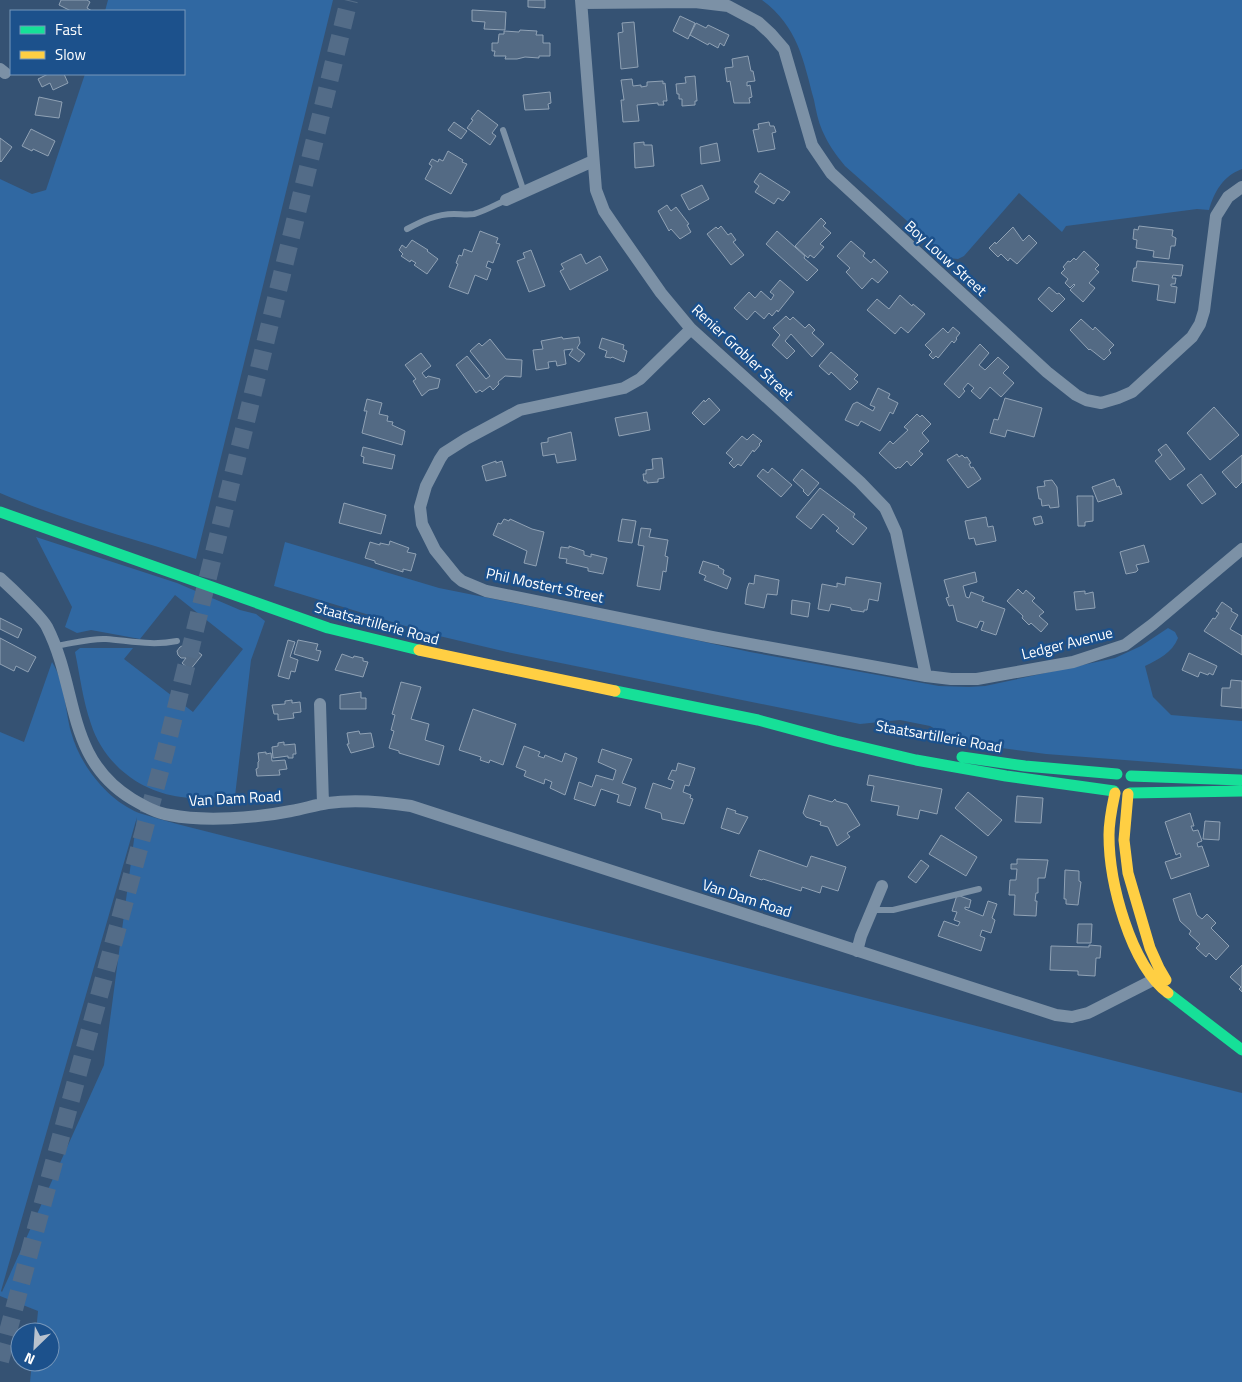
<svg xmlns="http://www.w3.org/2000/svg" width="1242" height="1382" font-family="'Titillium Web',sans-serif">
<rect width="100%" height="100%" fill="#355273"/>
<path fill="#3068a2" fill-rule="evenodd" d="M108,0h225l-137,559c-65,-21 -133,-39 -196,-66v-314l32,15 14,-4 39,-116h99v-63h-79z
M762,0h480v169c-19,7 -28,23 -33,41l-12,-1 -131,17 -4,6 -43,-39 -55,63 -6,3 -9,-1 -104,-92c-9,-11 -17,-22 -23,-36 -4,-9 -6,-20 -8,-30 -11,-41 -16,-73 -52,-100z
M36,537l141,46 63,27 16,4 9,7 -14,39 -16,136c-17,1 -37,4 -54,1 -41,-5 -77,-33 -90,-73 -8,-23 -11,-48 -16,-72l5,-4h53l-9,11 69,53 50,-63 -68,-54 -35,44 -49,-9 -14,3 -12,-6 7,-20z
M285,542l154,46 229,46 82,18 189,34 30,1 16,-1 130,-28 26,-12 27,-18 7,4 3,6c-6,15 -19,21 -33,28l8,31 18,18 71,6v48l-196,-15 -88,-12 -28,-16 -30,-6 -40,4 -353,-72 -72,-17 -161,-49z
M52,662c13,21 13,47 19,70 9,33 36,68 68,81 12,4 25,7 38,11l1065,269v289h-1212l2,-20h18v-30h-14l2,-21 -38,-15v-564l24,10zM137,817l-33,248 -102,227 -1,-1z"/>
<path fill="#536a84" stroke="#90a2b5" d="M61,0h26l3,2 -3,6 5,3h-21l-12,-6z
M528,0h17v8l-17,-1z
M472,10l34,2 -1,18 -21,-1 1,-7 -13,-1z
M680,16l15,7 -7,16 -15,-8z
M634,22l4,45 -17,2 -3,-36 5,-1 -1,-9z
M696,23l10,5 2,-3 21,10 -5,11 -4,-3 -2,5 -9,-5 -1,2 -18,-10z
M520,30l17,1 -1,4h7v8h7v13h-11v2l-14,-1 -8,2h-12l1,-3h-12l1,-5h-3v-8h6l1,-9h5v-3l15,1z
M748,56l3,15h2l2,10 -8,1v4l3,-1 2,12 -3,1 1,5h-16l-4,-22 -3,1 -2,-14 8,-1 -1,-8z
M48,74h16l4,9 -15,7 -3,-7 -8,4 -4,-8z
M695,76l2,25h-2v4l-13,1v-7h-3v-5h-2l-1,-10 10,-1 -1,-6z
M632,79l1,7 8,-1v2l6,-1v-4l16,-1v3l2,-1 2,18h-4l1,4h-6v-2l-21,2 2,16 -16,1 -2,-22h3l-3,-20z
M550,92l1,11 -3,1 1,5 -24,1 -2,-15z
M39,97l23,5 -3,16 -24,-3z
M478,110l20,15 -6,8 4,3 -6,9 -23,-17 6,-8 -2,-1z
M454,122l13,9 -6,8 -13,-9z
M769,122l1,4h4l2,6 -4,1 3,16 -17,3 -5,-22 6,-1 -1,-5z
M31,129l24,12 -7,15 -15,-7 -1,2 -10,-5z
M0,138l12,9 -11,15 -1,-1z
M644,142v3h8l2,21 -19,2 -1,-25z
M717,143l3,18 -19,3 -1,-17z
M448,151l15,9 -1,2 5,2 -16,30 -26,-15 7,-13 -3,-2 3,-5 6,3 1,-3 4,2z
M760,173l30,19 -7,9 -5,-3 -4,6 -19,-12 4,-6 -5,-4z
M702,185l7,14 -20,11 -8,-15z
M667,205l4,6 5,-4 13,17 -2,1 4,7 -11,7 -9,-10 -2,2 -11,-20z
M821,218l5,5 -3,3 8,7 -11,11 4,3 -10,11 -4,-3 -2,3 -13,-12z
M721,226l7,9 3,-2 5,7 -3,2 11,13 -13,10 -24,-31 9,-7 2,2z
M1139,226l34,4 -1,6 4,2 -1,8h-4l-2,13 -16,-2 1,-6 -18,-3 1,-8 -4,-1 1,-10 4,1z
M1013,227l10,14 6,-6 8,8 -20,21 -7,-6 -2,3 -7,-7 -3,3 -9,-9 6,-6 1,2z
M480,231l18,7 -2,5 4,1 -7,19 -5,-2 -2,6 5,2 -4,11 -12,-5 -7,19 -19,-7 9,-23 -2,-1 3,-8 3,1 2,-7 8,3z
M777,231l28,25 -1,2 14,12 -11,11 -41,-37z
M412,240l16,10 -1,1 11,8 -11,15 -13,-9 2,-2 -5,-3 -1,2 -9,-6 2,-2 -4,-4 3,-5 4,3z
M851,241l14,12 -2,3 8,7 3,-4 14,13 -10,11 -6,-5 -10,11 -16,-17 4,-4 -13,-12z
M531,250l14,36 -16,6 -12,-31 8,-3 -2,-5z
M1084,251l15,14 -4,4 4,3 -10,11 6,5 -12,14 -13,-12 5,-5 -1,-1 -4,4 -5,-5 3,-4 -7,-6 4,-4 -2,-2 5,-6 2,1 4,-4 2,2z
M581,254l5,10 14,-8 8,14 -38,20 -10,-19 4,-2 -3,-5z
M1137,261l46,4 -2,11 -8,-1 -1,3h4l-1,6h-4v2l6,1 -2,16 -18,-3 2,-15 -27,-4 2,-13h2z
M780,280l14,12 -16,20 -1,-2 -5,6 -3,-3 -5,6 -9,-8 -8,9 -13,-12 15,-16 6,6 6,-7 10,9 3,-5 -4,-3z
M1049,287l8,7 2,-1 6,6 -13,13 -14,-13z
M900,295l12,11 1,-2 12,10 -17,19 -7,-6 -6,7 -28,-24 10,-11 12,10z
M786,316l4,4 3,-3 12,11 4,-4 6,6 -3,3 12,11 -12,13 -21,-23 -6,7 10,10 -8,8 -15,-14 8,-10 -7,-7z
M1081,319l12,11 2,-3 19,18 -5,5 2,3 -7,7 -14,-11 -1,1 -19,-20z
M953,327l7,6 -4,5 1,1 -3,4 -2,-2 -14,17 -2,-2 -3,3 -4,-4 3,-3 -7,-7 18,-17 5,5z
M562,337l1,2 16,-2 1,6 -3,5 8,6 -6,8 -10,-7 4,-6 -9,1 2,14 -9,2 -1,-5 -8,1 1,6 -13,2 -3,-20 10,-1 -2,-8z
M602,338l22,7 -1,4 4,2 -3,11 -12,-5 -1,1 -6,-1 2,-6 -8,-3z
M490,339l16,20 16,1 -1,17 -16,-1 -7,6 1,2 -6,6 -3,-4 -8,6 -2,-2 -4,3 -20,-28 11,-9 19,23 4,-3 -20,-25 9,-8 3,3z
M980,344l9,9 -10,12 6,5 13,-13 11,10 -6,6 11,10 -13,14 -11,-10 -10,12 -9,-8 3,-3 -6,-5 -5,6 2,2 -6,7 -15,-14z
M831,352l27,23 -4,4 4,3 -8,8 -19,-18 -2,3 -10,-9z
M421,353l10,13 -9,7 4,5 2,-2 12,3 -2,9 -9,2 -7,6 -9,-15 3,-2 -11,-14z
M878,388l12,6 -2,4 10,5 -5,11 -3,-2 -10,19 -19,-10 -3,5 -13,-6 8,-16 4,-2 16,9 2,-4 -5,-2z
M709,398l11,12 -16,15 -12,-12 12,-13 1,2z
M1005,398l37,10 -8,29 -27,-7 -2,7 -15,-4 4,-14 4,1z
M367,399l15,4 -3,11 9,2 -1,5 6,1 -1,3 13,6 -3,14 -40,-12 5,-22h-3z
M1214,407l25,28 -29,25 -23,-27z
M647,412l3,18 -31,6 -4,-18z
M917,414l3,3 2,-2 9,9 -9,9 7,8 -10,10 4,3 -12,12 -4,-5 -7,7 -2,-1 -2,2 -17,-16 11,-12 3,3 15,-14 -4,-3z
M571,432l5,28 -19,3 -2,-9 -12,2 -2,-13 7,-1v-4z
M753,434l9,7 -3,3 1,1 -6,7 -1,-2 -12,16 -3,-2 -4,4 -5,-5 4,-4 -7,-6 16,-17 5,4z
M1166,444l19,25 -15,11 -15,-19 7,-6 -4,-5z
M363,447l32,8 -3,14 -29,-6 1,-6 -3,-1z
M957,454l2,3 3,-2 3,3 2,-1 4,6 -2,1 2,4 2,-1 8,12 -13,9 -21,-28z
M1242,455v27l-6,6 -14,-16z
M662,458l2,20 -6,1v3l-11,1v-2h-3l-1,-7h3v-4l7,-1 -1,-10z
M496,461v2l6,-2 4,15 -20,5 -4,-15z
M772,468l20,17 -11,12 -24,-21 6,-7 5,4z
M802,469l17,14 -11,13 -5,-5 1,-1 -11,-10z
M1201,474l15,20 -14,10 -15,-19z
M1114,479l3,8 2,-1 3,8 -24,8 -6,-15z
M1052,480l5,7 2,20 -9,1 -1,-3 -7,1 -1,-7h-2l-2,-12 8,-1 -1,-5z
M820,488l35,26 -2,3 14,11 -14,17 -17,-14 3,-3 -16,-14 -12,15 -15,-12z
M1077,496h16v25l-8,1v4h-7z
M344,503l42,12 -5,19 -42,-11z
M1041,516l2,7 -8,2 -2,-7z
M986,517l2,10 5,-1 3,15 -20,4 -2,-7 -5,1 -4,-18z
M504,519l5,2 1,-2 22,10 12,3 -8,34 -12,-3 3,-12 -34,-16 5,-12 3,1z
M622,519l14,2 -4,22 -14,-2z
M641,528l10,1 -2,8 19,3 -3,16 3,1 -2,15 -3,-1 -3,19 -23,-4 7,-40 -6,-1z
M390,541l19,7 -2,4 9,2 -5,17 -8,-2v3l-28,-9v-2l-10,-3 5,-16 10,3v-2l9,2z
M1144,545l5,17 -13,3 2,5 -2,2 -10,2 -6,-22z
M569,546l15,5v4l7,2v-3l16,4 -4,16 -15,-3v-3l-22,-5 1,-4 -8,-1 2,-11 8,1z
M703,561l16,5 -1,1 6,3 -1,4 8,4 -4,11 -23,-9 2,-4 -7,-3z
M975,572l2,10 -14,4 3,11 3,1 2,-6 13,5 -2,4 23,8 -9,26 -15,-5 3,-8 -4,-1 -3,7 -20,-7 -4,-16 -4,1 -3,-8 3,-1 -5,-17z
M755,575l24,5 -2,15 -10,-1 -3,14 -19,-4 2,-15 2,-6 5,1z
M846,577l35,6 -3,18 -9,-2 -2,11h-3v2l-13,-2v-2l-20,-4 -2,7 -11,-2 4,-25 15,3v-4l8,2z
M1018,589l5,5 3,-4 9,8 -3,3 12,11 -5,4 9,8 -7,8 -10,-9 -2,2 -7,-7 1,-2 -16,-15z
M1085,591v3l8,-2 2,16 -19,2 -2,-18z
M792,600l18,3 -2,14 -17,-3z
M1222,602l10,7 -1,2 7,4 -8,14 12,7v19l-38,-24 9,-13 2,1 4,-6 -3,-2z
M0,618l22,11 -4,9 -18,-9z
M0,638l36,19 -8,15 -12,-6 -2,5 -14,-7z
M288,640l7,2 -5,15 8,3 -3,12 -4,-1 -2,8 -11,-3z
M298,640l20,4 -2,6 5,1 -3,10 -24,-7z
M184,645l3,2 3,6 3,-5 9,7 -12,15 -8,-7 4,-5h-5l-3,-3 -1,-4 3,-4z
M1189,653l28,13 -4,9 -4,-2 -1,2 -8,-3 -2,5 -16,-7z
M342,654l11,4 1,-2 9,2v3l5,1 -5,15 -28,-7z
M1231,680l11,1v27l-21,-2 1,-18h8z
M401,682l20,5 -10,32 18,5 -4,16 19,6 -5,19 -40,-12v-2l-10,-3 5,-17 -3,-1 4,-15 -3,-1z
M361,692v6h5v11h-26v-14z
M292,700v3l8,-1 1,10 -8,1 1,5 -16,2v-6h-4l-2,-9 13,-1v-3z
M473,709l43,15 -13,41 -13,-5 -1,3 -9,-3 1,-3 -22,-7z
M359,731l1,3 11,-1 3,14 -23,6 -4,-9h2l-2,-11z
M284,742v3l11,-1 1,10h-3v4h-5v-2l-15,2 -1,-11 6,-1v-3z
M524,746l16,6 -2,4 6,2 1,-3 17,7 3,-9 12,5 -12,37 -15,-7 2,-6 -7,-3 -1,5 -20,-8 2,-5 -10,-4z
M602,749l30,10 -10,24 14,5 -6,18 -13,-4 2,-7 -18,-6 -6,17 -21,-7 5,-17 13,5 4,-12 17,5 3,-10 -18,-8z
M266,752v2l5,-1 1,8 13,-1 2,9 -8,1 1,5 -23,1 -1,-7 2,-1v-6l1,-1 -1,-8z
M678,763l17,5 -6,18 -4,-1 -2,7 8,3 -1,3 3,1 -9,25 -22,-5 -1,-6 -16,-5 8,-25 18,6 3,-8 -6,-2 4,-9 4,1z
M869,775l73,14 -5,25 -17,-4 -2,9 -21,-4 2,-9 -28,-5 3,-15 -7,-1z
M968,792l34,28 -14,16 -33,-28z
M809,795l23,7 3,-3 1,2 11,3 13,21 -13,8 3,4 -13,9 -9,-19 -8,-2 1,-3 -15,-5 -3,-4z
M1017,796l26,2 -2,25 -26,-1z
M727,808l9,3 -1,2 13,4 -9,17 -18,-6z
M1190,813l4,13h-3l2,5 5,-1 4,11 -5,2 1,4 4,-1 7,20 -38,13 -6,-17 16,-5 -1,-4 -4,2 -11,-33z
M1205,821l15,1 -1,18 -16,-1z
M941,835l36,22 -11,19 -37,-22z
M759,850l48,17 4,-11 35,11 -8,24 -16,-5 -2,7 -18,-6 -1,4 -38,-12 -1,1 -12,-4z
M1017,859l31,1 -3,18h-7v15h-2l-1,8h2l-1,15 -22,-1 1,-20h-6l1,-15h6l1,-11h-6v-5h6z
M921,860l8,6 -13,17 -8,-6z
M1065,870l14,1v10l2,1 -3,23 -12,-1v-5h-2z
M1190,893l7,22 5,4 5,-5 9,9 -5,5 18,18 -13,14 -7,-7 -3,4 -10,-9 4,-4 -11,-10 2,-3 -11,-10 -7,-22z
M957,895l14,5 -2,8 -4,-1v2l18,7 5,-15 9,3 -5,14 3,2 -4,13 -9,-3 -2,6 5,2 -4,13 -43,-15 6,-15 14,5 2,-4 -6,-2 3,-8 -5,-1z
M1078,924h14l-1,19h-14z
M1089,945l12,1 -1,12h-4l-1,18 -17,-1v-4l-28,-1 1,-24 38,1z
M1242,965v27l-3,-3 2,-2 -11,-10z"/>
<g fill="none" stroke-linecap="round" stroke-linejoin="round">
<path stroke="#536c88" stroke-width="18" stroke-dasharray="18 9" stroke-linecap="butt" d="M0,1361l165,-608 184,-753"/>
<path stroke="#7c91a6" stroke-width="6" d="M503,130l21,62
M407,229c15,-8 29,-15 47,-15 7,0 13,1 20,0 11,-3 21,-9 32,-14
M55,646c16,-2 35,-8 51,-7 25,2 46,7 71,2
M871,910h22l86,-21"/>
<path stroke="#7c91a6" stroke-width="12" d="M581,0l15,190 8,21 15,22 42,60 30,36 169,153 25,26 11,24 30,144
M582,3l113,-1 33,4 30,16 13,12 13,15 28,96 19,28 216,199 29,23 10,5 15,3 17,-5 14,-6 60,-55 8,-13 4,-13 12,-95 12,-19 14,-10
M0,69l5,4
M506,200l87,-39
M691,329l-51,50 -16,9 -104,22 -54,29 -22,14 -4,6 -14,27 -6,21 2,17 13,26 21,26 6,5 24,10 226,46 214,39 25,3h26l96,-17 52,-17 28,-21 89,-75
M0,578c10,9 42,39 47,49 32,63 18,131 85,172 12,7 24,14 38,16 35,7 86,3 121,-4 12,-2 24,-6 37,-8 27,-4 57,-1 83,3l645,209 16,2 16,-4 71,-36
M320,704l3,100
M857,951l4,-15 21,-50"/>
<path stroke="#16e098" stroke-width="11" d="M0,512l328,116 91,22
M615,691l143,29 78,21 80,19 90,16 108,15
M962,757l63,9 92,8
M1131,776l109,4
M1130,793l112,-2
M1168,993l74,57"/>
<path stroke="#ffcf43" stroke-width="11" d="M419,650l196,41
M1115,793c-3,14 -6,27 -6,42 0,47 21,129 59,158
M1128,794l-4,46 4,33 22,75 9,20 7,12"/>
</g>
<g text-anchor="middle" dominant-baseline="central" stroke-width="5" stroke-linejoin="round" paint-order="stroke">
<g font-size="15" fill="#fff" stroke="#1c518c">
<text transform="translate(946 258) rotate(42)">Boy Louw Street</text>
<text transform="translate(743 352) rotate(43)">Renier Grobler Street</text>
<text transform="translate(545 585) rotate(12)">Phil Mostert Street</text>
<text transform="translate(377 623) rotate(15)">Staatsartillerie Road</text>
<text transform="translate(1067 643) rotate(-14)">Ledger Avenue</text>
<text transform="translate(939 736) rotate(10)">Staatsartillerie Road</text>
<text transform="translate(235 798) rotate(-3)">Van Dam Road</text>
<text transform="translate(747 898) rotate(18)">Van Dam Road</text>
</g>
</g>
<rect x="10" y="10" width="175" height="65" fill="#1c518c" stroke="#7797ba"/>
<rect x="20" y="26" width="25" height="8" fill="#16e098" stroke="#7797ba"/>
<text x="55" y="35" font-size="15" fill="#ffffff">Fast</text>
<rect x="20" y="51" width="25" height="8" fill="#ffcf43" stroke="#7797ba"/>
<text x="55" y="60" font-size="15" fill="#ffffff">Slow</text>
<g transform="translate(35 1347) rotate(205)"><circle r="24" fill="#1c518c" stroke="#7797ba"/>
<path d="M0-4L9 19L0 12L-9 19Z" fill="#b8c2ce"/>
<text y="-8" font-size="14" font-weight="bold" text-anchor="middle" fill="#ffffff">N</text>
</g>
</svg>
